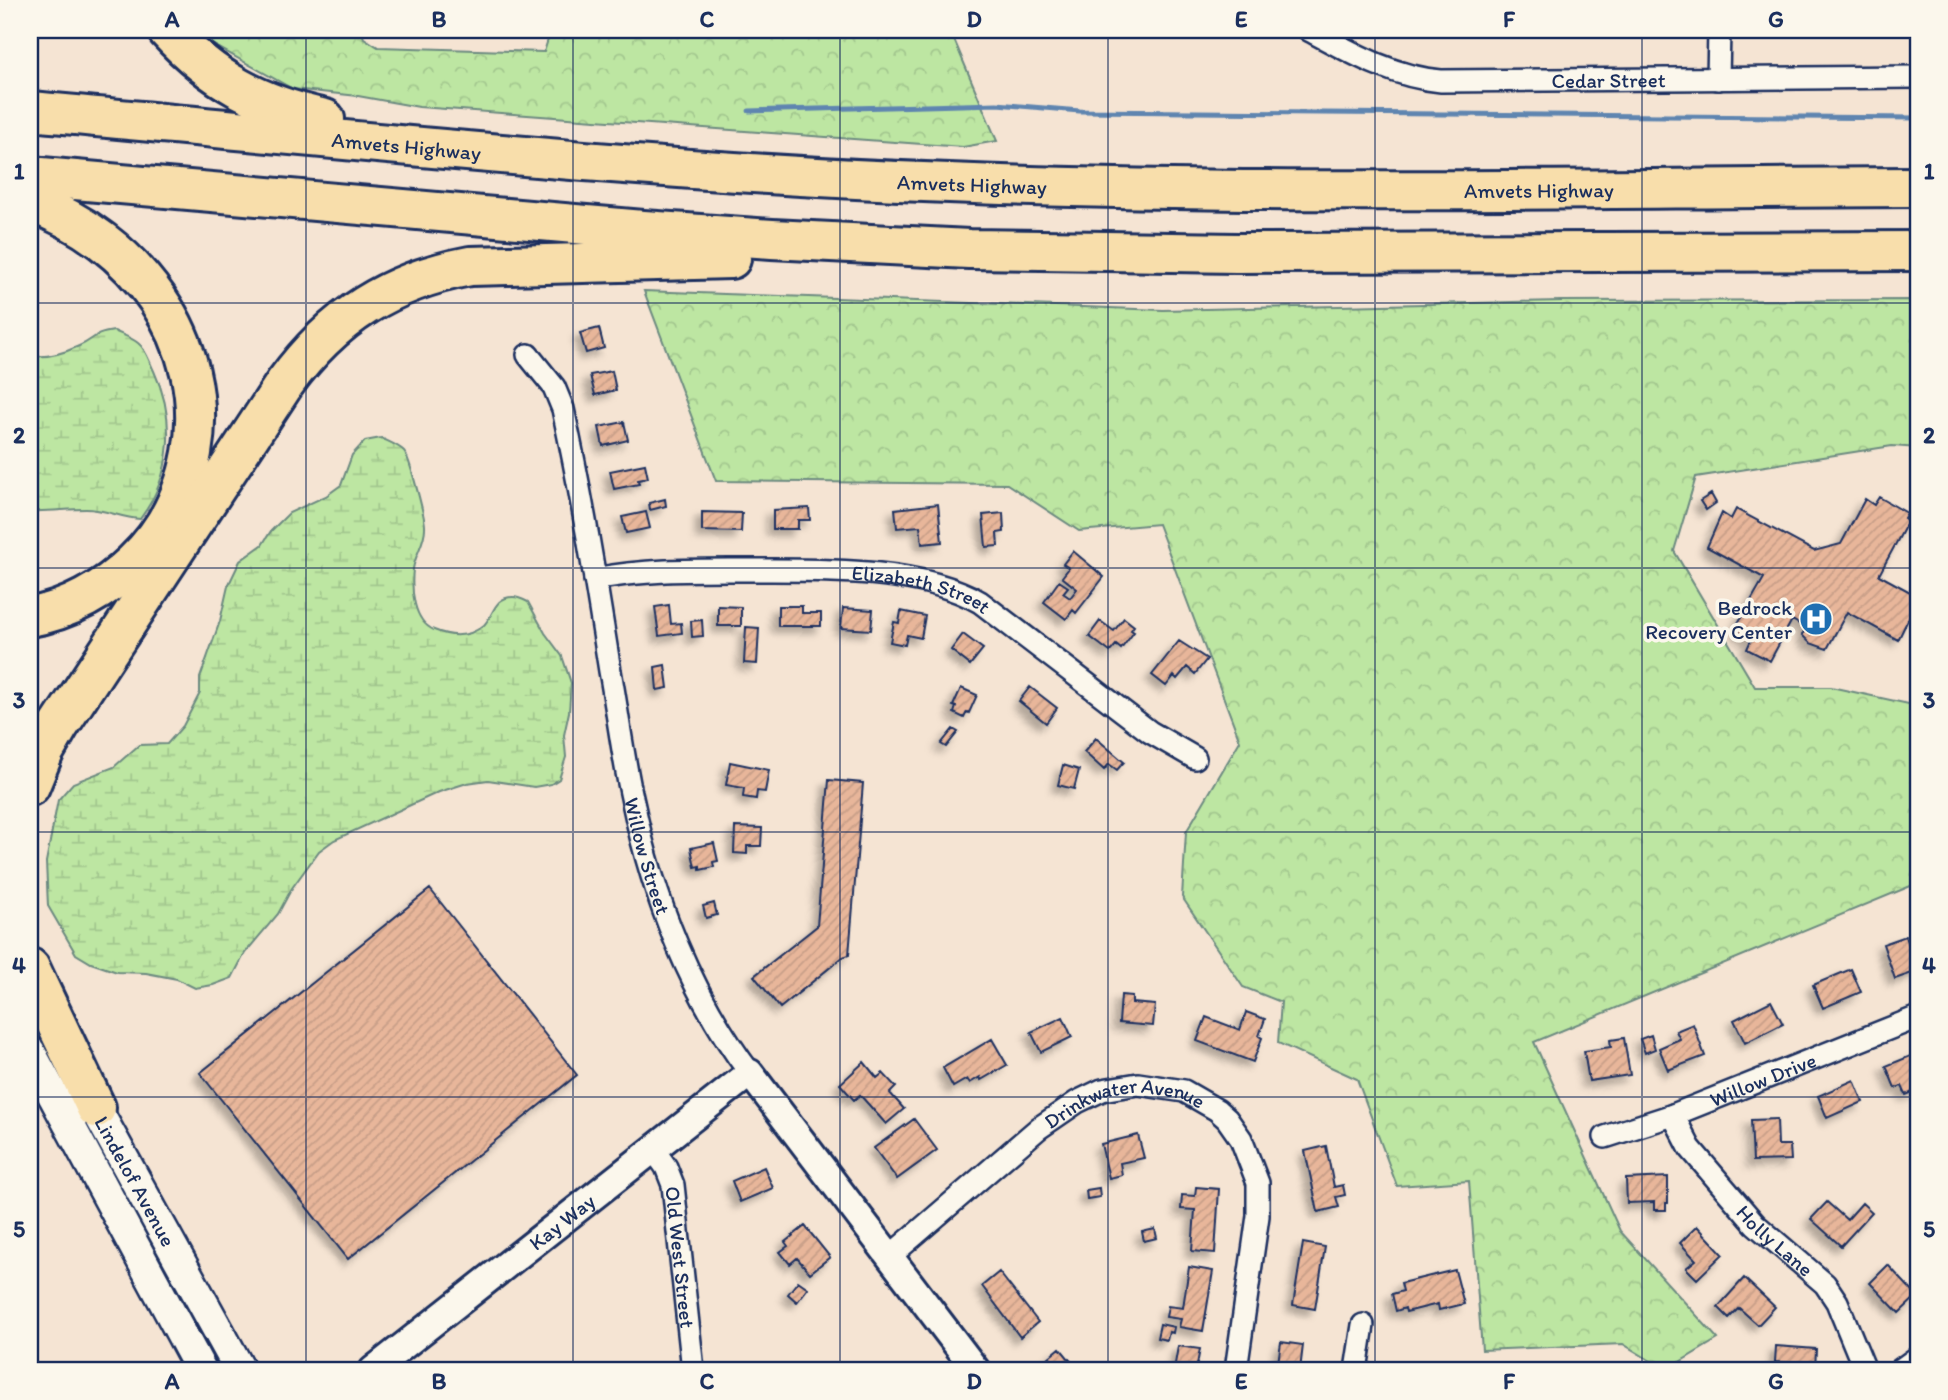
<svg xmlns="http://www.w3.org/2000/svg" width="1948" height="1400" font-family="Itim,sans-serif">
<defs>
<pattern id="forest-crowns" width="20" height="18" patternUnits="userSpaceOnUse" patternTransform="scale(1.75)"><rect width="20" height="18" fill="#bde6a2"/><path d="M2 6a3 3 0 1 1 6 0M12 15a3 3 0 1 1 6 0" fill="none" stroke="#a2c68e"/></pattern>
<pattern id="wetland-marsh" width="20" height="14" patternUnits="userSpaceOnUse" patternTransform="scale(1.75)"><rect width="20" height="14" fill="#bde6a2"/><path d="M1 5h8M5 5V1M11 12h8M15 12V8" fill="none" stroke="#a2c68e"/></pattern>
<pattern id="building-hatch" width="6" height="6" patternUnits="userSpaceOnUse" patternTransform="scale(1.75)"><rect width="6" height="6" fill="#e8b69a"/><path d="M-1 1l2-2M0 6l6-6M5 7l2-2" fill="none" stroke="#c69d87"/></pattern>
<filter id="shadow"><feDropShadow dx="-6" dy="6" stdDeviation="3.5" flood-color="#0004"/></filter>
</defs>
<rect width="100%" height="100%" fill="#f5e4d3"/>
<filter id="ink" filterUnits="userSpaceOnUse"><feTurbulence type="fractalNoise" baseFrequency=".0143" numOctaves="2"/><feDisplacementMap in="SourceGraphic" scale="14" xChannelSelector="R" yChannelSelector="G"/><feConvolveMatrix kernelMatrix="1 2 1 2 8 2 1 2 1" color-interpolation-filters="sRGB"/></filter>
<g filter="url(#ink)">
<path fill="url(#forest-crowns)" stroke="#6c8a80" stroke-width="2" d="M187,30h174l3,8 14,9 166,5 7,-22h399l47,111 -34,6 -544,-40 -61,-11 -65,-7z
M644,291l519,19 398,-9 357,-1v148l-26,-2 -196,31 -22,74 81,136h76l87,19v177l-384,159 86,189 98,108 -52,31 -43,-26 -141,6 -13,-169 -72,5 -40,-107 -79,-36 3,-41 -38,-15 -61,-90 4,-65 54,-91 -82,-217 -79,7 -72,-47 -291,-3z"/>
<path fill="url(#wetland-marsh)" stroke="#6c8a80" stroke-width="2" d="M114,331c8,4 17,6 24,12 8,6 11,18 16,28 22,48 19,104 -14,148 -19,-1 -35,-10 -54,-10 -19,0 -37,3 -56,2v-155c16,2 34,-3 49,-10 17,-7 12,-12 35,-15z
M381,438c8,4 17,7 23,13 5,5 22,69 21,77 0,14 -10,27 -12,41 -2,20 0,52 21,61 17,7 35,8 50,-5 10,-10 10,-28 29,-28 4,0 11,3 15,5l17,31 17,23 9,27 -2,29 -5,23 2,22 -7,22 -8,5 -17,3 -46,-7 -21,3 -28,9 -105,48 -15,11 -27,37 -14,26 -33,39 -13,25 -19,7 -18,3 -18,-9 -31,-6 -29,-1 -26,-9 -15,-9 -28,-48 -2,-44 12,-62 15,-17 41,-16 25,-22 28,-1 16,-18 17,-33v-15l20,-57 8,-35 12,-25 22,-16 9,-14 18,-18 37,-17 15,-11 11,-30 13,-14z"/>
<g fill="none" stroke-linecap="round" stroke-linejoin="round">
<path stroke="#5e85b0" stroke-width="5" d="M749,111l248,-7 83,7 838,7"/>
</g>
<path fill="url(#building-hatch)" stroke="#1b2f5e" stroke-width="2" filter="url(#shadow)" d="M599,328l5,20 -18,5 -6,-20z
M612,371l4,19 -21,5 -5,-20z
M624,422l4,18 -25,6 -4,-19z
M645,464l3,14 -10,2 1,4 -25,5 -4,-18z
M1711,494l5,9 -10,7 -6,-9z
M1879,497l28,16 -3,5 4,3 -29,54 35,19 -1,3 5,2 -20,41 -51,-28 -20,37 -17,-6 -8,-8 4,-7 -14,-8 -22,41 -23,-12 4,-9 -13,-8 4,-7 -4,-2 26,-45 -57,-31 15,-34 9,6 5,-10 78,42 27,-7 24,-45 9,6z
M665,499l1,7 -16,4 -1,-7z
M938,504l4,38 -20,2 -2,-18 -23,2 -2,-19z
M809,508l1,12h-12v9h-25v-19z
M646,512l4,16 -24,5 -4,-16z
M702,512l40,1 -1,19 -39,-1z
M1003,513l1,19 -7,1 1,13 -12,1 -3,-32z
M1073,551l31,26 -28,36 -3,-3 -7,9 -22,-17 15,-21 9,6 -5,6 7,5 7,-9 -15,-12 7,-9 -6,-4z
M669,605l2,19 10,-1 1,10 -23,3 -4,-29z
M718,606l23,1v19h-23z
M778,606h24v7h19v13h-43z
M843,608l30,2 -2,20 -30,-2z
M901,611l24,5 -4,22 -14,-3 -2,10 -15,-3 4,-20 5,1z
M1124,618l10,8 -3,4 3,2 -13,17 -5,-4 -6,7 -21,-16 11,-15 14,10z
M702,620l1,16 -11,1 -1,-16z
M746,627l13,1 -2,36 -13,-1z
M963,634l20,15 -13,16 -19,-15z
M1179,641l28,18 -12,15 -8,-7 -10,12 -3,-3 -8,10 -14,-11z
M665,665l3,23 -11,2 -2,-23z
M1030,687l27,21 -11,15 -27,-22z
M961,688l16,7 -8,18 -2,-1 -3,6 -10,-5 2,-6 -3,-1z
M953,729l5,3 -12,15 -5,-3z
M1096,738l28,24 -7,8 -8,-6 -5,6 -20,-18z
M730,762l39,8 -4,22 -8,-1 -1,8 -13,-2 1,-9 -18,-3z
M1063,765l16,5 -5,19 -16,-4z
M829,780l34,3 -14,172 -6,2 -63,51 -26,-32 63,-50z
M735,827l27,1 -1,18h-14v8l-13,-1z
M714,843l4,18 -5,1 1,5 -14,3v-4l-5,1 -4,-19z
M430,889l147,186 -229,184 -148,-186z
M714,903l3,12 -11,3 -3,-12z
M1906,936l4,12 8,-3v26l-23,8 -12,-35z
M1851,969l10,23 -38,16 -10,-23z
M1121,995l11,1v7l23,2 -2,21 -34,-3z
M1771,1001l12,23 -38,19 -11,-23z
M1246,1012l19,7 -6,17 3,2 -9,24 -56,-21 9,-24 34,13z
M1063,1017l9,20 -31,15 -10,-20z
M1693,1024l12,32 -37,14 -9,-22 21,-9 -4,-8z
M1651,1035l4,14 -10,4 -5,-14z
M1624,1038l6,37 -41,6 -5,-30 27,-4 -1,-7z
M992,1039l15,26 -26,15 -1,-3 -10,6 -3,-4 -14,8 -10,-19z
M1918,1053v37l-12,5 -4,-9 -7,2 -9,-22z
M864,1062l13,16 6,-5 13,14 -6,6 14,16 -18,15 -26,-29 -6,5 -14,-16z
M1854,1080l9,22 -36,16 -9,-22z
M914,1119l23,31 -40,29 -23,-31z
M1777,1119l1,26h12l1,15 -38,1 -2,-41z
M1138,1135l6,23 -24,5 2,12 -13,3 -8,-34z
M1326,1146l8,41 9,-2 2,10 -9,2 3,10 -21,5 -13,-61z
M764,1167l9,21 -33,14 -8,-21z
M1668,1177v26h-2v7h-12v-8l-27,1 -1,-24z
M1196,1187l23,2 -4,64 -23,-2 3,-41 -14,-1 1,-14 13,1z
M1099,1188l1,9 -13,2 -1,-9z
M1827,1202l20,18 15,-17 10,9 -31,34 -30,-27z
M805,1226l25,31 -20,16 -13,-15 -7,6 -10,-12 8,-6 -3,-4z
M1697,1226l26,28 -26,25 -11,-11 10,-8 -16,-17z
M1155,1229l2,9 -13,3 -2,-9z
M1303,1243l22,4 -10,62 -22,-4z
M1888,1265l29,31 -18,17 -29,-30z
M1189,1267l24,4 -10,60 -24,-4 2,-8 -15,-2 2,-11 15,2z
M1455,1270l9,34 -25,6 -1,-6 -32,8 -1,-4 -9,3 -4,-17 11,-3 -2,-8z
M999,1272l39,50 -18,15 -38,-51z
M1744,1278l31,29 -17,18 -19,-17 -10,10 -11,-11z
M798,1281l10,7 -11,14 -9,-8z
M1160,1324l14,3 -1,6 -4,-1 -2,8 -10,-2z
M1281,1342l22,3 -3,25h-23z
M1178,1346l22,3 -4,21h-22z
M1776,1346l40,3 -1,21h-24v-7l-16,-1z
M1060,1348l18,22h-30l-6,-7z"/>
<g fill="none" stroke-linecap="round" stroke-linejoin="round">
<defs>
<g id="minor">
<path id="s1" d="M1309,30c41,22 84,47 132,51l477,-4"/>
<path d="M1718,79l1,-49"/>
<path id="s2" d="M528,355l26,32 9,22c19,87 33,174 47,262 8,43 13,88 23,131 20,96 58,193 117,271"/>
<path id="s3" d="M595,579c52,-10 102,-9 154,-9 69,0 171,-3 231,32l170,130 45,26"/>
<path id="s4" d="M1673,1115l17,33 65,76 70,60 12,18 28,68"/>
<path id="s5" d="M1605,1137l68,-22 245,-98"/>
<path id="s6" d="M653,1149l13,18 7,18 20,185"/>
<path id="s7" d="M889,1257l150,-129 38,-26 25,-12 36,-6 46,7 33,19 10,9 14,20 17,44v33l-22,154"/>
<path d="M1356,1370l7,-45"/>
<path d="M1900,1370l18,-13"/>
</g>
<g id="tertiary">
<path id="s8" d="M373,1370l377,-297 226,297"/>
</g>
<g id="secondary">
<path d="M30,1052l171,318"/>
<path id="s9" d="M85,1089l155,281"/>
</g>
<g id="motorway">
<path d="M167,30c46,50 91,74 158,89"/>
<path id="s10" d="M30,111c306,27 612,61 919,72 323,13 646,5 969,4"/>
<path d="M30,176l613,54 129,9 197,10 268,4 681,-2"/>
<path d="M30,202c104,37 182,138 162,251 -8,43 -27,80 -59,110 -28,27 -65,48 -103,54"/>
<path d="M30,786l14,-34 15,-26 226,-343c48,-66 105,-102 185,-117l261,-7"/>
<path d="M30,968l66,140"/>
</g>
</defs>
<use href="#minor" stroke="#1b2f5e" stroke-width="26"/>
<use href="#tertiary" stroke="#1b2f5e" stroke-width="32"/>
<use href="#secondary" stroke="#1b2f5e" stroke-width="35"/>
<use href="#motorway" stroke="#1b2f5e" stroke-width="44"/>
<use href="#minor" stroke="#fbf7ec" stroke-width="21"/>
<use href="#tertiary" stroke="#fbf7ec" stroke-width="26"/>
<use href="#secondary" stroke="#fbf7ec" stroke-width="30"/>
<use href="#motorway" stroke="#f8deab" stroke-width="38"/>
</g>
</g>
<path fill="none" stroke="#1b2f5e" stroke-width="2" stroke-opacity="0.55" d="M306,30v1340M573,30v1340M840,30v1340M1108,30v1340M1375,30v1340M1642,30v1340M30,303h1888M30,568h1888M30,832h1888M30,1097h1888"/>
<defs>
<symbol id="hospital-disc" viewBox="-11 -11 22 22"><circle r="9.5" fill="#1f6fb2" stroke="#fbf7ec"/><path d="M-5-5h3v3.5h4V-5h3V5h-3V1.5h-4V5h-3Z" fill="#fff"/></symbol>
</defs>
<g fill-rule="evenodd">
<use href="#hospital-disc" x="1797" y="600" width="38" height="38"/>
</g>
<g text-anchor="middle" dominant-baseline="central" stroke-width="7" stroke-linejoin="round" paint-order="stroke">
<g font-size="21" fill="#1b2f5e" stroke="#fbf7ec">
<text stroke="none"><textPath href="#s1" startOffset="310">Cedar Street</textPath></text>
<text stroke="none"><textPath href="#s10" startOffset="378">Amvets Highway</textPath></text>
<text stroke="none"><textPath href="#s10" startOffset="945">Amvets Highway</textPath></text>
<text stroke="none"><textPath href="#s10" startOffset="1512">Amvets Highway</textPath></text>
<text stroke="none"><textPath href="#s3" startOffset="329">Elizabeth Street</textPath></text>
<text stroke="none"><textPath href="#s2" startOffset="520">Willow Street</textPath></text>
<text stroke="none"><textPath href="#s5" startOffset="168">Willow Drive</textPath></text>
<text stroke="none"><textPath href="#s7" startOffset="292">Drinkwater Avenue</textPath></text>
<text stroke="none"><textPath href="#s9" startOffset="105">Lindelof Avenue</textPath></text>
<text stroke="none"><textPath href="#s8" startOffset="240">Kay Way</textPath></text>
<text stroke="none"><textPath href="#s4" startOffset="163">Holly Lane</textPath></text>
<text stroke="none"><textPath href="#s6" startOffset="114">Old West Street</textPath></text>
</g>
<g font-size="21" fill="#1b2f5e" stroke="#fbf7ec" text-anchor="end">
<text x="1792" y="607">Bedrock<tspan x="1792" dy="24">Recovery Center</tspan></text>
</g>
</g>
<rect width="1948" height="1400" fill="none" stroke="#fbf7ec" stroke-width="77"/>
<rect x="38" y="38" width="1872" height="1324" fill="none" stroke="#1b2f5e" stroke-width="2.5"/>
<g font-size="23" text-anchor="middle" font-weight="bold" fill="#1b2f5e">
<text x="172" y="27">A</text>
<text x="439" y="27">B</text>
<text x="707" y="27">C</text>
<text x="974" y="27">D</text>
<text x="1241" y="27">E</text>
<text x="1509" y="27">F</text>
<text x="1776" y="27">G</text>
<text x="19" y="179">1</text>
<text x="1929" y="179">1</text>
<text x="19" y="443">2</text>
<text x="1929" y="443">2</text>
<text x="19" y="708">3</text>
<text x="1929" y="708">3</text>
<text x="19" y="973">4</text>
<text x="1929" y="973">4</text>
<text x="19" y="1237">5</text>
<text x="1929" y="1237">5</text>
<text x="172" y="1389">A</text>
<text x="439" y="1389">B</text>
<text x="707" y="1389">C</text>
<text x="974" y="1389">D</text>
<text x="1241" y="1389">E</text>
<text x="1509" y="1389">F</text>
<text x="1776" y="1389">G</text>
</g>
</svg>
